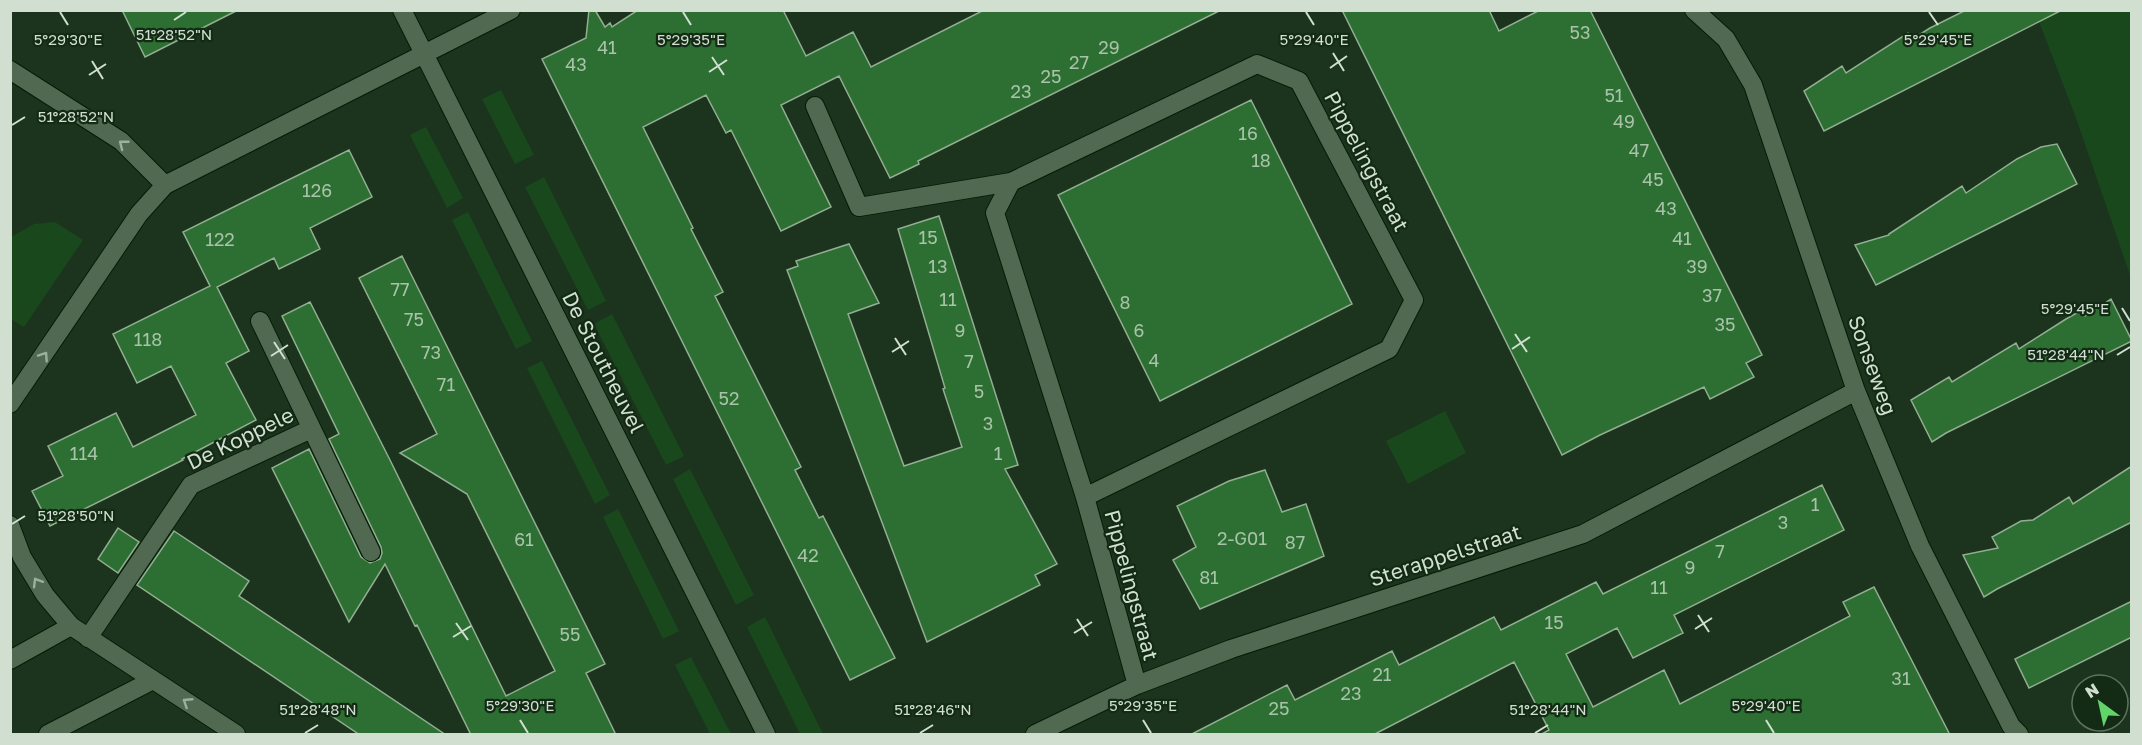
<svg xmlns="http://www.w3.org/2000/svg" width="2142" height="745" font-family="'Golos Text',sans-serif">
<rect width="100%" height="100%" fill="#1c341d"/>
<path fill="#19481d" d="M2035,11h96v267l-55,-160z
M501,90l33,65 -19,9 -33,-65z
M426,127l37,71 -16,10 -37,-73z
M544,177l62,124 -18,9 -63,-123z
M468,212l64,129 -16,8 -64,-129z
M55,222l28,18 -59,87 -13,-8v-82l23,-13z
M612,314l72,142 -18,9 -72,-141z
M542,361l68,134 -15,9 -68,-136z
M1445,411l21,42 -58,31 -22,-43z
M690,469l64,126 -18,10 -63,-126z
M618,509l61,122 -16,8 -60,-122z
M765,617l58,117h-23l-53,-107z
M691,657l40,77h-21l-35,-69z"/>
<path fill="#2d6e32" stroke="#93af93" stroke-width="1.5" d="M122,10h116l-93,47z
M589,10h6l10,17 5,-4 2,4 26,-17h145l23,46 47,-24 18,35 113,-57h237l-303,151 1,3 -29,14 -51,-102 -58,29 50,102 -50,24 -50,-101 -5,3 -20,-38 -63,32 50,101 -2,1 32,63 -8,4 86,171 -6,3 24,48 4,-2 72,142 -45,22 -308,-621 44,-21z
M1342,10h147l10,21 41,-21h50l172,345 -16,8 8,14 -44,22 -6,-12 -104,48 -38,20z
M1966,10h96l-238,121 -20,-40 38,-25 4,7 62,-40 3,7 19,-12z
M1251,100l101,204 -192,97 -102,-206z
M2057,144l20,40 -201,101 -21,-40 34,-10v-1l73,-48 4,7 51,-34 24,-12z
M349,150l23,47 -62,31 10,21 -41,20 -5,-11 -57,29 32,64 -23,12 30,57 -74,39 1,1 -133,66 -18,-35 31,-15 -15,-30 68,-33 17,34 63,-32 -25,-49 -34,17 -24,-49 97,-48 -27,-54z
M939,216l79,249 -13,4 52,95 -22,11 5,10 -113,57 -140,-372 11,-4 -2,-5 53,-17 30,59 -31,11 56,152 58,-19 -19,-58 2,-1 -47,-159z
M402,256l203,408 -19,9 30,62h-145l-54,-110 -2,1 -30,-62 -36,58 -77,-154 37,-19 52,108 9,6 10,-4 2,-6 -1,-6 -52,-108 10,-5 -57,-118 28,-14 79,156 117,238 49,-25 -88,-177 -67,-41 37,-19 -78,-156z
M2111,299l21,42 -186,92 -14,9 -21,-42 38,-23 3,5 64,-39 3,6 47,-30 16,-9 3,6z
M2132,466v56l-135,67 -13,8 -21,-42 35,-7 -6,-11 29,-16 12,-1 36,-23 4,7z
M1265,470l17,42 24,-8 18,52 -124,53 -27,-49 23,-13 -19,-41 52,-25z
M1822,485l22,45 -170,85 9,18 -50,25 -16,-30 -51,26 27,53 71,-37 16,34 170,-88 -7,-14 31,-15 76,148h-410l9,-5 -35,-68 -141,73h-183l97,-50 8,15 97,-49 7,14 95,-48 7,13 95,-48 7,12z
M118,528l21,14 -21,31 -20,-14z
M174,531l75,50 -10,15 207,139h-86l-223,-150z
M2132,601v36l-103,51 -14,-29z"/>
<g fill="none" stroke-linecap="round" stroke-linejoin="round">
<defs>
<path id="lane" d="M815,106l44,101 152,-25
M260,321l111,231
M88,638l103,-153 120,-56
M10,660l61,-34
M48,734l105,-54"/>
<path id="street" d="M1694,10l32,29 27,46 103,306 64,155 91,180 8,8
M10,70l111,71 44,44
M10,404l129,-190 26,-29 346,-175
M1085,497l-90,-284 16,-31 246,-118 42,17 115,219 -25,49 -304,148 52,188
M10,525l12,32 23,38 26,31 165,108
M1035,734l102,-49 94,-36 352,-115 273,-143"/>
<path id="secondary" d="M402,10l364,724"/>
</defs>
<use href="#lane" stroke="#051b06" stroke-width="20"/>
<use href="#street" stroke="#051b06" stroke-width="20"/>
<use href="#secondary" stroke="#051b06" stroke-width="20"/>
<use href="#lane" stroke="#506950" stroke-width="18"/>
<use href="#street" stroke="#506950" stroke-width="18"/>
<use href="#secondary" stroke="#506950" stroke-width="18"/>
</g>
<defs><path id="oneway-chevron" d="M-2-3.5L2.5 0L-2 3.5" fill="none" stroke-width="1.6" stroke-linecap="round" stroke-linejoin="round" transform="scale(1.5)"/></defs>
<g stroke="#9db09d">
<use href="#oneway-chevron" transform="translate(123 144) rotate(-142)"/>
<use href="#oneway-chevron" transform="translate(44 356) rotate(-56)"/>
<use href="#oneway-chevron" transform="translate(37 582) rotate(-121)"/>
<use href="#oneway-chevron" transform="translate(187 702) rotate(-147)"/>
</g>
<path fill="none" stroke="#d1dfd1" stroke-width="2" d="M60,12l8,13M683,12l8,13M1306,12l8,13M1929,12l9,13M174,20l12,-8M1333,53l11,18M712,57l12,18M92,61l11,18M1330,68l17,-12M709,72l18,-12M89,75l17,-11M12,125l13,-8M2122,308l8,13M1515,334l12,18M895,338l11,17M274,342l11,17M1512,349l18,-12M892,352l17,-11M2117,355l13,-8M271,356l17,-11M12,524l13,-8M1698,615l11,17M1077,619l11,17M456,623l12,17M1695,629l17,-11M1074,633l18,-11M453,637l18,-11M520,720l8,13M1143,720l8,13M1766,720l8,13M305,733l13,-8M920,733l13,-8M1535,733l13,-8"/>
<g text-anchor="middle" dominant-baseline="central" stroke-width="4.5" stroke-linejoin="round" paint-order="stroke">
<g font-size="18" fill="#a8c3a9">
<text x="1580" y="32">53</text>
<text x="607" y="47">41</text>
<text x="1109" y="47">29</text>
<text x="1079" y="62">27</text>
<text x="576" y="64">43</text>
<text x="1051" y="76">25</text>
<text x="1021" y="91">23</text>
<text x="1614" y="95">51</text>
<text x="1624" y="121">49</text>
<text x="1248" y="133">16</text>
<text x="1639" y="150">47</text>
<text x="1261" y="160">18</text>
<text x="1653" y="179">45</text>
<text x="317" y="190">126</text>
<text x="1666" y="208">43</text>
<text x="928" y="237">15</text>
<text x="1682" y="238">41</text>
<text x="220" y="239">122</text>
<text x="938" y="266">13</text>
<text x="1697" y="266">39</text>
<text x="400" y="289">77</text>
<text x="1712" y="295">37</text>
<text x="948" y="299">11</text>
<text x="1125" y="302">8</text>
<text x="414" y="319">75</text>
<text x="1725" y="324">35</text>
<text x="960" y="330">9</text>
<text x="1139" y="330">6</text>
<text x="148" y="339">118</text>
<text x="431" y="352">73</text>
<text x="1154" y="360">4</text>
<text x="969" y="361">7</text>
<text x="446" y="384">71</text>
<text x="979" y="391">5</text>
<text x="729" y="398">52</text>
<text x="988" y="423">3</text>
<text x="84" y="453">114</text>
<text x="998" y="453">1</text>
<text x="1815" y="504">1</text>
<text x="1783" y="522">3</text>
<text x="1242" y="538">2-G01</text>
<text x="524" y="539">61</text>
<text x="1295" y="542">87</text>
<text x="1720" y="551">7</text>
<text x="808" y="555">42</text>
<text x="1690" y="567">9</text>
<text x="1209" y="577">81</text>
<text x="1659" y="587">11</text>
<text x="1554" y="622">15</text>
<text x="570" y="634">55</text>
<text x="1382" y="674">21</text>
<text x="1901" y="678">31</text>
<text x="1351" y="693">23</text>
<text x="1279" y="708">25</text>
</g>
<g font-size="21" fill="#d1dfd1" stroke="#132a14">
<text transform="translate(1367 161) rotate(62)">Pippelingstraat</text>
<text transform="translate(604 362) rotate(63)">De Stoutheuvel</text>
<text transform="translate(1873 365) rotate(70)">Sonseweg</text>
<text transform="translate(240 438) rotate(-26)">De Koppele</text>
<text transform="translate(1445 555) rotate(-18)">Sterappelstraat</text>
<text transform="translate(1132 585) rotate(75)">Pippelingstraat</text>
</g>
</g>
<g font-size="15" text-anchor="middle" fill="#d1dfd1" stroke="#132a14" stroke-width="4.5" stroke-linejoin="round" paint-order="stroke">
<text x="174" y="40">51°28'52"N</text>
<text x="1938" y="45">5°29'45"E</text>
<text x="68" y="45">5°29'30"E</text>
<text x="691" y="45">5°29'35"E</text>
<text x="1314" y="45">5°29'40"E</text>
<text x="76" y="122">51°28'52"N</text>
<text x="2075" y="314">5°29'45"E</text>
<text x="2066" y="360">51°28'44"N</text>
<text x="76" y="521">51°28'50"N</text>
<text x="520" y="711">5°29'30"E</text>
<text x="1143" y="711">5°29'35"E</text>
<text x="1766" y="711">5°29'40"E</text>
<text x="318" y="715">51°28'48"N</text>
<text x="933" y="715">51°28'46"N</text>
<text x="1548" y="715">51°28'44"N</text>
</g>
<rect width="2142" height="745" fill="none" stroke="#d1dfd1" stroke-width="24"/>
<g transform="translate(2100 703) rotate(327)"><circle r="28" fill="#132a14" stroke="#5f7260" stroke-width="1.5"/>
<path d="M0-4.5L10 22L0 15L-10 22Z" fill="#61d46a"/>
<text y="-9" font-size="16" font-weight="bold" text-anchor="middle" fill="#d1dfd1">N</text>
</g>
</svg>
